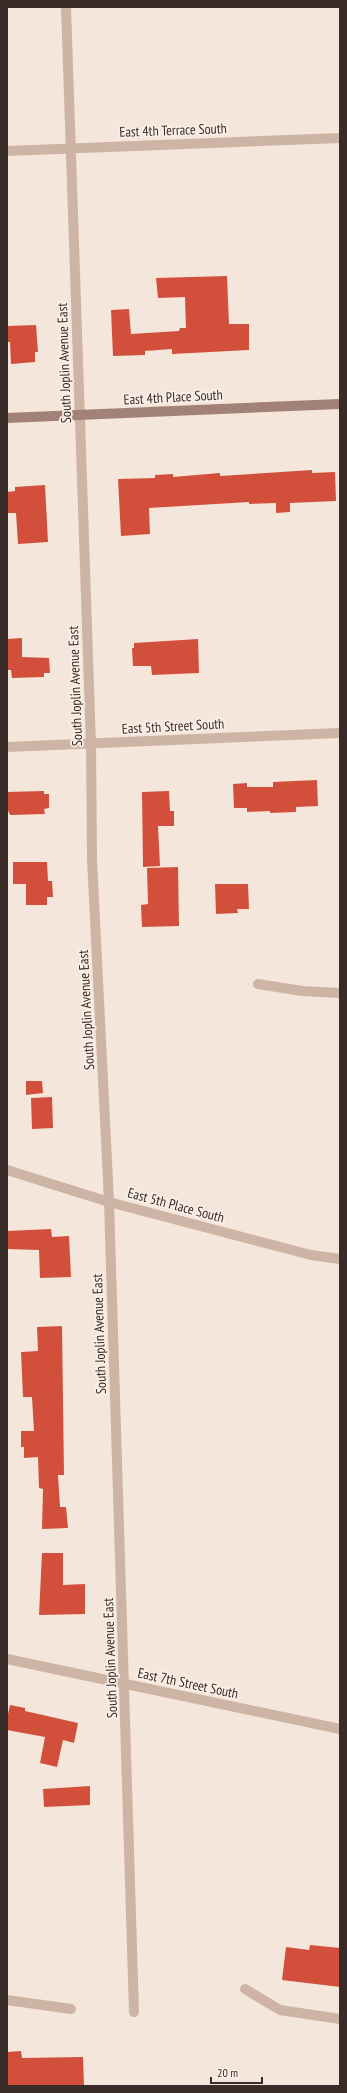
<svg xmlns="http://www.w3.org/2000/svg" width="347" height="2093" font-family="'PT Sans Narrow',sans-serif">
<rect width="100%" height="100%" fill="#f4e6db"/>
<path fill="#d2503b" d="M227,276l2,48h20v26l-77,4v-5l-27,2v4l-32,1 -2,-46 18,-1 2,25 48,-3 1,-3h6l-1,-31 -27,1 -2,-20z
M36,325l2,27h-3v10l-24,2 -1,-22h-3v-16z
M312,470v3l23,-1 1,29 -46,2v9l-14,1v-10l-27,1v-2l-100,6 1,26 -29,2 -3,-57 37,-1v-3l18,-1v3l47,-4v3z
M45,485l3,57 -30,2 -2,-31h-9v-21l8,-1v-4z
M22,638v19l27,1 1,15h-6v4l-32,1 -1,-8h-4v-31z
M198,639l1,34 -47,2 -1,-9h-18l-1,-18h2v-5z
M317,780l1,26 -22,1v5l-26,1v-2l-23,1v-4h-13l-1,-24 14,-1v4h26v-5z
M44,791v3h5v14l-5,1 1,5 -35,1 -3,-7v-16z
M169,791l1,20h4v15h-16l2,40 -17,1 -1,-75z
M13,862h34l1,19h4l1,16h-6v8h-21v-21h-13z
M178,867l1,59 -37,1 -1,-22 7,-1 -1,-36z
M215,884h33l1,25h-12l1,4 -22,1z
M26,1081h16l1,12 -17,2z
M52,1097l1,31 -21,1 -1,-31z
M51,1229l1,8 17,-1 2,41 -31,1 -1,-28 -32,-1v-18z
M62,1326l2,149h-6l2,32h6l2,21 -26,1 1,-40 -4,-1 -1,-31 -14,1v-11h-3v-16h13l-2,-34h-9l-2,-45 17,-1 -1,-24z
M42,1553h21v32l22,-1v30l-46,1z
M10,1705l15,3v3l53,12 -4,20 -11,-3 -6,27 -17,-4 5,-26 -38,-7v-17l1,1z
M90,1786v19l-46,2 -1,-18z
M310,1945l30,3v39l-58,-7 4,-33 23,3z
M21,2051l1,7 61,-1 1,29h-77v-34z"/>
<g fill="none" stroke-linecap="round" stroke-linejoin="round">
<path stroke="#ceb4a5" stroke-width="10" d="M245,1989l35,21 60,9
M7,2000l64,9"/>
<path stroke="#ceb4a5" stroke-width="10" d="M66,7l25,738 1,113 17,344 25,810
M7,151l333,-13
M7,747l333,-14
M258,984l44,7 38,2
M7,1170l102,32 202,53 29,4
M7,1659l333,70"/>
<path stroke="#a28276" stroke-width="10" d="M7,418l333,-14"/>
</g>
<g text-anchor="middle" dominant-baseline="central" stroke-width="3.5" stroke-linejoin="round" paint-order="stroke">
<g font-size="14" fill="#392b27" stroke="#fbf0e8">
<text transform="translate(173 130) rotate(-2)">East 4th Terrace South</text>
<text transform="translate(64 363) rotate(-92)">South Joplin Avenue East</text>
<text transform="translate(173 397) rotate(-3)">East 4th Place South</text>
<text transform="translate(75 686) rotate(-92)">South Joplin Avenue East</text>
<text transform="translate(173 726) rotate(-3)">East 5th Street South</text>
<text transform="translate(86 1010) rotate(-93)">South Joplin Avenue East</text>
<text transform="translate(176 1205) rotate(15)">East 5th Place South</text>
<text transform="translate(99 1334) rotate(-92)">South Joplin Avenue East</text>
<text transform="translate(110 1658) rotate(-92)">South Joplin Avenue East</text>
<text transform="translate(188 1683) rotate(12)">East 7th Street South</text>
</g>
</g>
<rect width="347" height="2093" fill="none" stroke="#392b27" stroke-width="16"/>
<path d="M211 2077v6h51v-6" fill="none" stroke="#392b27" stroke-width="2"/>
<text x="217" y="2077" font-size="12" fill="#392b27" stroke="#fbf0e8" stroke-width="3" paint-order="stroke">20 m</text>
</svg>
